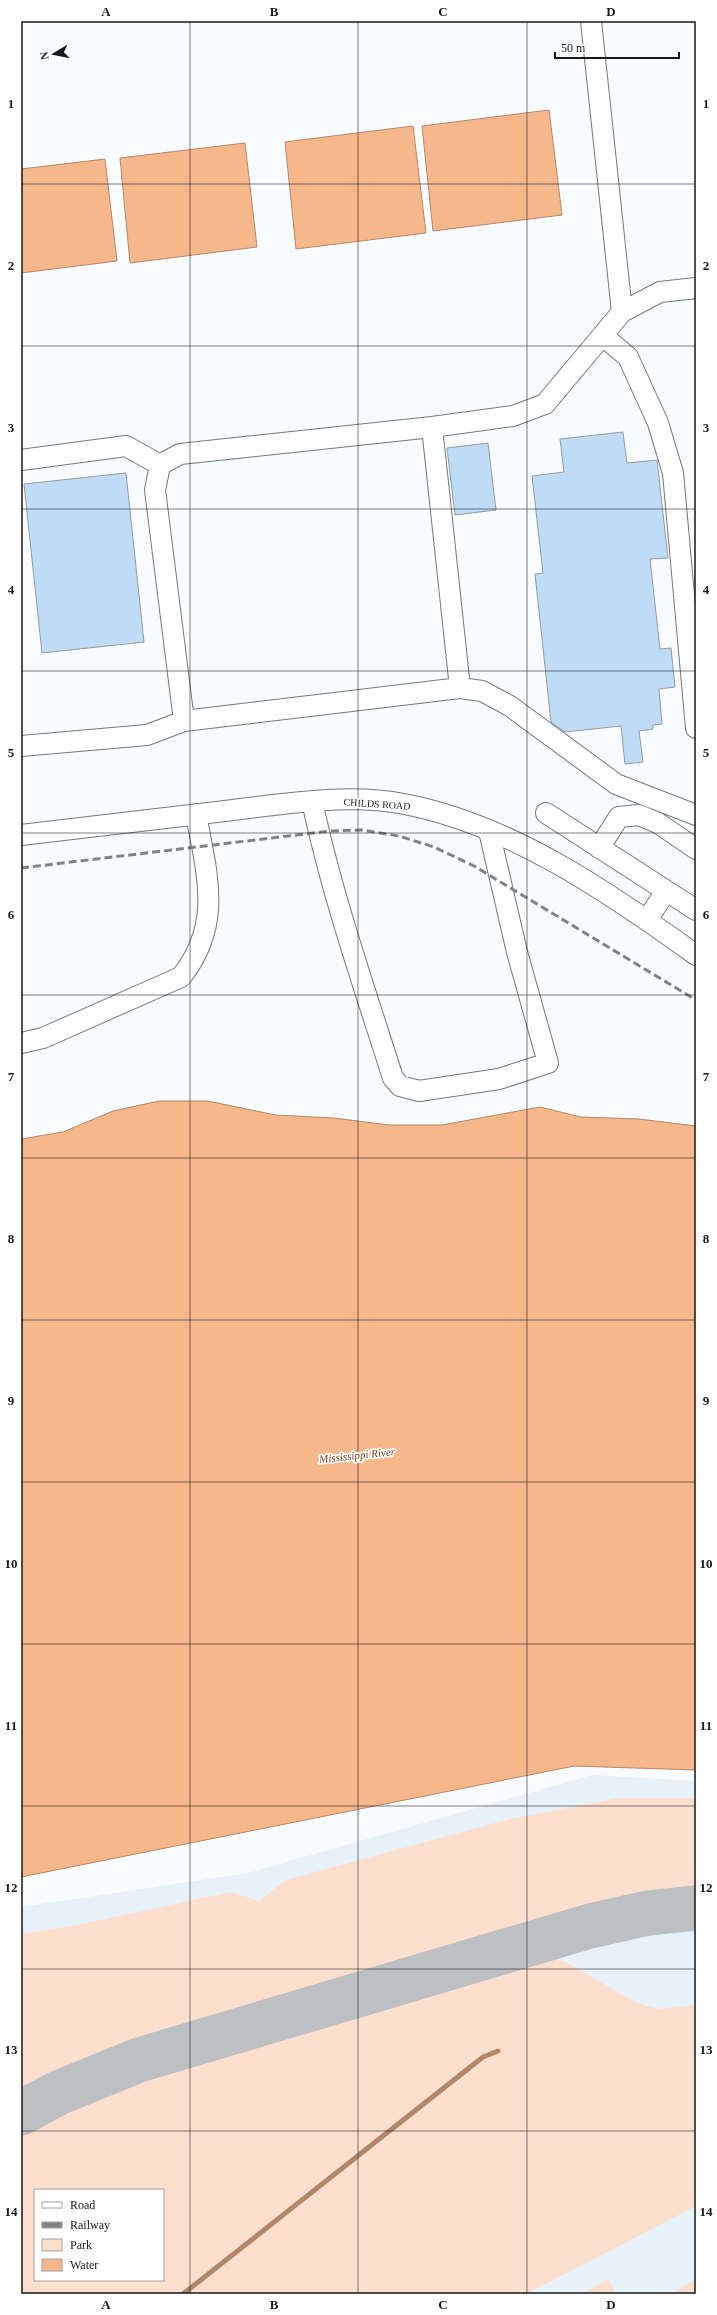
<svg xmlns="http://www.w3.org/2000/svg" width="717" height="2315" font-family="Georgia,serif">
<rect width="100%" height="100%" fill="#f8fcff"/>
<path fill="#e7f1f9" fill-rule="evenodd" d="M592,1775l104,6v513h-675v-387l227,-34zM35,2190h128v90h-128z"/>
<path fill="#fcdfcc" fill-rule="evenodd" d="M618,1798h78v91c-73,5 -143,28 -212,48 -121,34 -240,71 -360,107l-48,19 -55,26v-155l56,-9 154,-33 28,9 27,-21 220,-60z
M552,1958l14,4 65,38 15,6 14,3 36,-4v201l-170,88h-505v-159c42,-25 87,-43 132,-61zM35,2190h128v90h-128z
M696,2278v16h-28l9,-3z
M608,2279l8,15h-34z"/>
<path fill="#f6b78b" stroke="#b28769" d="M549,110l13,105 -129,16 -11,-105z
M413,126l13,107 -130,16 -11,-107z
M245,143l12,104 -127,16 -10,-105z
M105,159l12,102 -96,12v-104z
M159,1101h49l67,14 59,3 55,7h53l98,-18 41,10 58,2 57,7v644l-122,-4 -553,111v-738l42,-7 50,-21z"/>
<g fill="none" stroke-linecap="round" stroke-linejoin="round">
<path stroke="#b28769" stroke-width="5" d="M183,2294l300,-237 15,-6"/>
<path stroke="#bcc0c2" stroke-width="45" d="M21,2113l37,-20 81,-33 451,-134 58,-13 48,-5"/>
</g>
<path fill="#bedcf5" stroke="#969ba0" d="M623,432l4,31 30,-3 11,98 -18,1 10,90 11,-1 4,39 -16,2 3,35 -9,1v4l-14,2 4,31 -18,2 -4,-38 -56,6 -14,-10 -16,-148 8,-1 -11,-97 32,-4 -4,-33z
M488,443l8,67 -41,5 -8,-67z
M126,473l18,169 -102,11 -18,-169z"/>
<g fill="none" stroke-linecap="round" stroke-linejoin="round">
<defs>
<path id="minor" d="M591,21l31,291
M603,336l25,21 30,66 15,50 23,255
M21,460l105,-14 34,19 -5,25 29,231
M160,465l20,-11 252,-27 81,-11 32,-12 77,-92 38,-20 36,-4
M460,688l22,3 28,15 106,78 80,31
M21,746l126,-11 37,-14 276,-33 -28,-261
M312,801c20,94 52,186 81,277l7,8 19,5 80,-12 49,-16 -31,-111 -28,-121
M546,813l150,97
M21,835c68,-8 136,-16 204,-24 58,-7 121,-18 179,-7 106,20 206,89 292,151
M599,848l20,-31 20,-2 19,8 38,26
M647,920l19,-29
M21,1043l22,-5 138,-61c42,-53 26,-102 15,-163"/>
</defs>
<use href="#minor" stroke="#73787d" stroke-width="22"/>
<use href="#minor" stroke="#fff" stroke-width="20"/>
<path stroke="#808385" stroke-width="3" stroke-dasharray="8 4" stroke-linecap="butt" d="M21,868l309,-37 32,-1 37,6 35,11 40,19 222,134"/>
</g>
<path fill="none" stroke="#151719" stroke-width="1" stroke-opacity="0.55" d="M190,21v2273M358,21v2273M527,21v2273M21,184h675M21,346h675M21,509h675M21,671h675M21,833h675M21,995h675M21,1158h675M21,1320h675M21,1482h675M21,1644h675M21,1806h675M21,1969h675M21,2131h675"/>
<g text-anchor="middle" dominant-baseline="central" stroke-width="3.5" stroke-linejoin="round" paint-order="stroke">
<g font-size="10" fill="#151719" stroke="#fff">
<text transform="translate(377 804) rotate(4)">CHILDS ROAD</text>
</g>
<g font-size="11" font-style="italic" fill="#703d15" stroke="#fff">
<text transform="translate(357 1455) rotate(-6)">Mississippi River</text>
</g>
</g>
<rect width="717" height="2315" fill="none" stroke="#ffffff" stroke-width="44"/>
<rect x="34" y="2189" width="130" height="92" fill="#ffffff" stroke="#a1a2a3"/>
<rect x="42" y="2202" width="20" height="6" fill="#ffffff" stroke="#a1a2a3"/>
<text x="70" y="2209" font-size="12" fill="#151719">Road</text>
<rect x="42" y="2222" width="20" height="6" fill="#808385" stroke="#a1a2a3"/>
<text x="70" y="2229" font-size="12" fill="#151719">Railway</text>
<rect x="42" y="2239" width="20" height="12" fill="#fcdfcc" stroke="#a1a2a3"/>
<text x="70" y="2249" font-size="12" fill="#151719">Park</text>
<rect x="42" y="2259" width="20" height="12" fill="#f6b78b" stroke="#a1a2a3"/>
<text x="70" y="2269" font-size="12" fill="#151719">Water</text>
<g transform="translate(54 54) rotate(260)" stroke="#ffffff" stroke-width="3" paint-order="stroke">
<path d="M0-3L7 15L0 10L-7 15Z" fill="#151719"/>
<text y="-6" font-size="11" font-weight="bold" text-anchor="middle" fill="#151719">N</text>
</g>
<path d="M555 52v6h124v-6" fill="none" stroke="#151719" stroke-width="2"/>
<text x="561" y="52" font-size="12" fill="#151719" stroke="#ffffff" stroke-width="3" paint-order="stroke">50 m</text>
<rect x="22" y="22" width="673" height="2271" fill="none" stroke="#151719" stroke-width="1.5"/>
<g font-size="13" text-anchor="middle" font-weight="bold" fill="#151719">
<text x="106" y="16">A</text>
<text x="274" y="16">B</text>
<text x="443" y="16">C</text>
<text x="611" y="16">D</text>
<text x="11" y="108">1</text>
<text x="706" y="108">1</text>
<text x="11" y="270">2</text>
<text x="706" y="270">2</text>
<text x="11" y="432">3</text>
<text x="706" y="432">3</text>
<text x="11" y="594">4</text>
<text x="706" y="594">4</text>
<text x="11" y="757">5</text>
<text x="706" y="757">5</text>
<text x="11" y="919">6</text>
<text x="706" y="919">6</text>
<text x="11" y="1081">7</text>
<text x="706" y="1081">7</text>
<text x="11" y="1243">8</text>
<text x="706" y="1243">8</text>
<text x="11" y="1405">9</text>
<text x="706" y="1405">9</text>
<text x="11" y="1568">10</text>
<text x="706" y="1568">10</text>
<text x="11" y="1730">11</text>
<text x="706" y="1730">11</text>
<text x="11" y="1892">12</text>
<text x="706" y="1892">12</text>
<text x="11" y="2054">13</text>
<text x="706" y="2054">13</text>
<text x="11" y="2216">14</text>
<text x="706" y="2216">14</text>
<text x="106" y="2309">A</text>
<text x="274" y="2309">B</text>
<text x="443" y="2309">C</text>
<text x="611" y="2309">D</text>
</g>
</svg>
